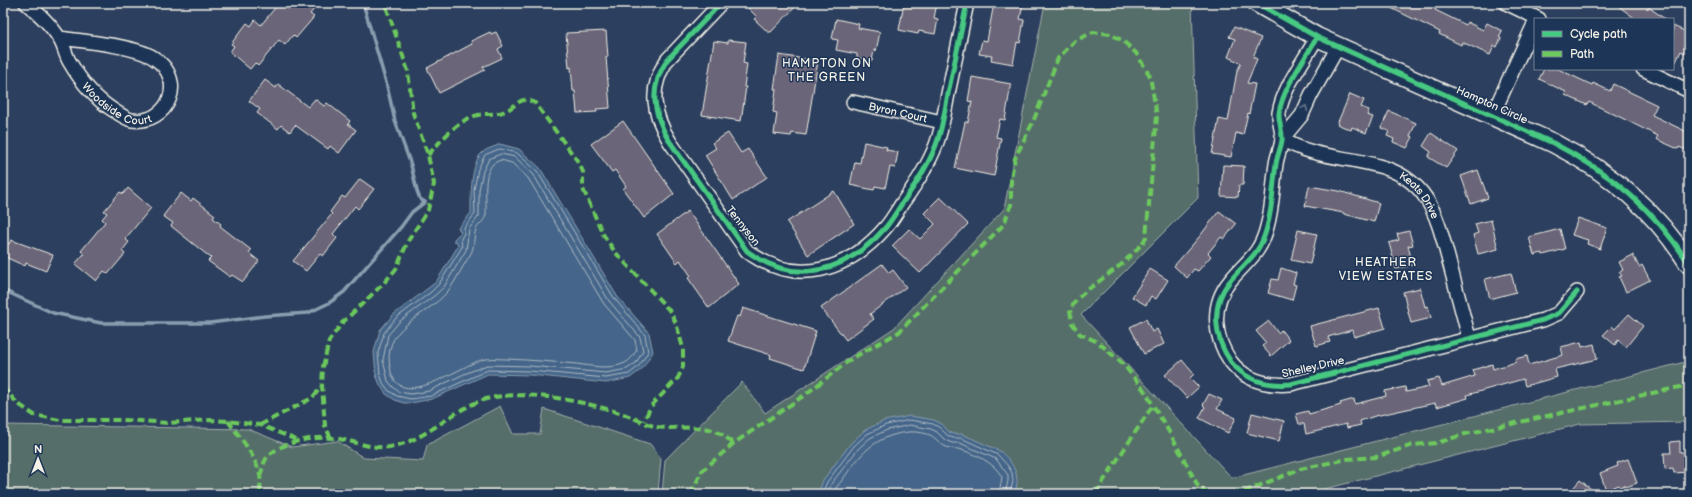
<svg xmlns="http://www.w3.org/2000/svg" width="1692" height="497" font-family="'Balsamiq Sans',sans-serif">
<rect width="100%" height="100%" fill="#2c3f5e"/>
<filter id="ink" filterUnits="userSpaceOnUse"><feTurbulence type="fractalNoise" baseFrequency=".025" numOctaves="2"/><feDisplacementMap in="SourceGraphic" scale="8" xChannelSelector="R" yChannelSelector="G"/><feConvolveMatrix kernelMatrix="1 2 1 2 8 2 1 2 1" color-interpolation-filters="sRGB"/></filter>
<g filter="url(#ink)">
<path fill="#546e6b" stroke="#a4b0aa" d="M1045,3h147l6,195 -117,117 151,163 457,-117v61l-109,2 -275,70h-643l3,-34 77,-78 23,31 129,-85 110,-119z
M500,406l13,28h27l4,-25 106,35 11,14 -3,36h-655v-69l245,4 44,18 45,-6 27,17 59,3 4,-16z"/>
<path fill="#44668a" stroke="#8a9eb0" d="M500,144l19,5 21,19 77,128 32,37 4,19 -11,17 -12,9 -24,5 -76,-8 -42,-1 -56,25 -21,4h-7l-9,-3 -9,-6 -6,-9 -4,-10 -2,-23 6,-22 13,-15 43,-33 22,-36 -1,-4 -3,-1v-2l7,-7 -3,-4 13,-15c0,-15 -1,-51 12,-61 4,-4 12,-5 17,-8z
M910,416l24,4 8,4 7,8 5,2h8l38,17c13,11 22,26 14,43h-196l5,-14 28,-37 14,-13 19,-9z"/>
<g fill="none" stroke-linecap="round" stroke-linejoin="round">
<path stroke="#aeb9c2" stroke-width="1" d="M500,149l17,4 20,18 77,127 31,37 3,17 -9,14 -10,8 -23,4 -76,-7 -42,-1 -57,26 -20,3 -14,-3 -8,-5 -6,-8 -3,-9 -2,-21 6,-20 12,-15 35,-26 8,-8 23,-37 -1,-8 3,-6v-5l11,-14 -1,-24 4,-21 7,-14z
M501,154l14,3 18,17 76,127 31,36 3,14 -7,12 -9,6 -21,4 -76,-7 -43,-1 -23,9 -35,17 -18,3 -12,-2 -6,-5 -5,-6 -5,-21 5,-25 12,-14 34,-25 10,-9 22,-37 3,-21 10,-13v-26l4,-19 6,-12z
M501,160l11,3 16,15 76,126 31,36 2,10c-4,5 -6,10 -12,13 -15,7 -33,3 -48,1 -23,-2 -46,-4 -70,-5 -7,0 -14,-1 -21,0 -23,3 -84,54 -95,13 -12,-46 34,-53 57,-81 8,-10 14,-24 22,-36 5,-8 3,-17 6,-26 3,-5 9,-8 10,-15 1,-13 -4,-39 7,-50 2,-2 6,-3 8,-4z
M822,494l5,-12 27,-36 13,-12 19,-9 24,-5 23,4 7,4 7,7 6,3h8l37,17 10,11 4,7 1,8 -3,13
M828,494l3,-10 27,-35 12,-11 17,-8 23,-5 21,4 6,3 8,8 7,3h8l36,16 12,16v6l-3,13
M834,494l2,-6c19,-24 29,-46 61,-54 11,-3 22,-3 33,1 7,3 10,11 20,13 3,1 6,1 9,1 16,5 35,13 43,28l-3,17"/>
<path stroke="#8a9eb0" stroke-width="3.5" d="M363,3l24,83 8,35 16,44 6,26 3,8 5,3
M3,290l50,23 48,10h109l55,-7 43,-3 21,-10 15,-11 57,-65 11,-15 13,-10"/>
</g>
<path fill="#6a6578" stroke="#f4f1e8" d="M279,3h40l-9,11 4,3 -18,21 -3,-3 -8,10 -6,-5 -21,26 -3,-3 -5,6 -20,-17 4,-6 -3,-2 16,-21 4,3 4,-6 6,5z
M752,3h47l-28,29h-3l-14,-13 3,-2 -9,-9z
M904,3h33l-3,15 4,1 -3,15 -16,-3 -1,3 -19,-4z
M994,3h29l-3,16 4,1 -4,23 -3,-1 -4,22 -22,-4 1,-4 -13,-2 3,-14 5,1z
M1381,3h58l-4,7 31,15 1,-3 16,8 4,-7 15,8 -3,6 2,1 -4,9 -3,-1 -4,9 -28,-13 -1,3 -22,-11 1,-2z
M1614,3h29l22,16h-29z
M836,19l23,5 -1,4 22,4 -4,19 -2,-1 -2,11 -15,-3v-4l-21,-4 2,-10 -6,-1z
M1673,26l16,7v22l-8,-4 -8,17z
M1234,27l27,11 -8,19 4,2 -10,24 8,1 -6,30 -1,-1 -5,22 -7,-2 -5,24 -19,-3 7,-35 9,2 9,-50 4,-8 -13,-6 7,-18 -6,-2z
M606,31l2,26h-2l4,51 -14,1 1,3 -20,1 -2,-22h-2l-2,-24 -2,1 -3,-35z
M490,32l1,2 5,-2 7,14 -5,3 4,9 -19,9 2,3 -46,23 -12,-25 45,-24 -1,-3z
M728,40l18,2 -3,21 4,1 -3,23h2l-5,34 -39,-6 12,-74 14,2z
M779,55l39,6 -12,74 -14,-2 -1,3 -17,-2 3,-21 -4,-1 3,-23h-2z
M1544,69h14l34,16 1,-2 17,8 3,-7 44,21 -5,10 37,18v18l-10,-4 -1,2 -22,-10 2,-3 -28,-14 -41,-20 -2,3 -22,-10 1,-3 -27,-13z
M972,77l39,7 -6,36 -5,-1 -4,18 5,1 -7,38 -39,-8 10,-46h3l4,-20 -4,-1z
M265,80l11,8 2,-4 30,23 7,-8 9,7 3,-3 23,18 -2,3 8,6 -17,23 -9,-7 -2,3 -33,-24 -5,7 -9,-7 -3,4 -21,-16 3,-4 -11,-8z
M1350,94l14,6 -3,7 8,3 -2,5 6,2 -7,16 -14,-6 -1,3 -14,-6z
M1389,111l27,12 -6,13 3,1 -6,11 -14,-6 1,-3 -7,-3 2,-5 -8,-3z
M623,121l51,73 -30,24 -21,-29 3,-3 -11,-16 -3,2 -21,-28z
M728,133l13,20 7,-4 19,28 -34,23 -28,-45 11,-7 -4,-5z
M1431,133l27,18 -12,17 -18,-11 3,-5 -8,-6z
M864,142l23,5 -1,3 12,2 -3,16 -5,-1 -5,21 -10,-2 -1,4 -24,-5 5,-23 5,1z
M1223,165l21,1 -1,19h-4l-1,12 -17,-1z
M1478,170l10,28 -17,6 -10,-28z
M360,179l14,10 -16,20 -3,-3 -22,28 4,4 -14,18 -3,-2 -14,17 -13,-10 39,-47 -2,-2 12,-16 3,2z
M1309,186l30,5 40,12 -5,19 -30,-8v-1l-39,-7z
M128,188l23,20 -26,31 4,3 -7,9 3,3 -17,20 -4,-3 -8,10 -21,-17 9,-10 -3,-3 24,-29 -3,-3 5,-6 -3,-2 16,-19 3,2z
M834,191l20,33 -46,31 -21,-33z
M181,193l10,8 2,-3 22,17 -2,3 8,6 -1,2 31,24 -2,3 10,8 -16,21 -11,-7 -2,2 -22,-16 3,-3 -40,-32 2,-3 -10,-7z
M940,197l28,27 -48,49 -28,-27 17,-17 11,10 15,-15 -11,-11z
M688,211l51,73 -30,24 -21,-30 3,-2 -11,-16 -3,3 -20,-29z
M1219,211l17,13 -12,15 -3,-2 -13,16 3,3 -13,15 -4,-2 -7,9 -13,-12 26,-30z
M1578,218l29,10 -7,21 -13,-5 1,-4 -16,-5z
M1491,220l7,29 -20,5 -5,-19 5,-2 -3,-9z
M1560,229l5,20 -22,6 -1,-2 -8,2 -5,-18z
M1298,230l19,4 -7,30 -19,-4z
M1409,231l4,14 -5,1 5,19 -17,4 -7,-26 10,-3 -2,-6z
M11,240l42,15 -7,16 -20,-8 -1,3 -22,-10v-15l6,3z
M1633,255l6,12 3,-2 8,15 -24,12 -7,-15 3,-1 -3,-4 4,-2 -4,-8z
M882,264l7,9 4,-3 13,17 -36,27 4,5 -28,21 -25,-32z
M1281,268l15,5 -3,11 3,1 -4,15 -24,-7 4,-14 6,1z
M1150,269l18,11 -12,19 -5,-3 -5,9 -14,-8z
M1511,273l5,19 -26,7 -5,-20z
M1420,288l5,19 3,-1 3,12 -20,5 -8,-31z
M743,308l73,23 -12,38 -34,-11 1,-3 -43,-14 9,-25 3,1z
M1379,308l6,20 -31,9 -2,-7 -24,7 2,5 -14,4 -6,-20z
M1629,314l14,12 -17,21 -8,-7 -3,5 -12,-10 9,-9 3,3z
M1146,319l6,13 5,-3 7,15 -20,10 -14,-27z
M1269,321l9,12 3,-3 8,10 -18,16 -9,-10 4,-3 -10,-12z
M1581,342l1,5 12,-3 3,15 -42,10 2,8 -32,9 -2,-7 -56,16 1,3 -31,9 -2,-4 -60,13 -15,5 1,4 -14,3 -1,-4 -40,10 -2,-10h-5l-3,-10 12,-3 1,3 32,-9 -1,-2 14,-4 1,5 31,-8 -1,-5 20,-4 1,5 23,-5 -2,-6 12,-3 3,8 33,-10 -2,-6 19,-6 1,5 23,-7 -1,-3 12,-3 2,9 34,-10 -2,-8z
M1182,360l12,14 -4,4 9,9 -12,11 -22,-23z
M1209,394l13,6 -5,9 19,9 -8,15 -29,-15 6,-11 -2,-2z
M1252,413l32,8 -5,20 -32,-8z
M1680,441v11h5v6h4v14l-15,1 -1,-5 -8,1 -1,-16h7l-1,-11z
M1628,459l9,24 -11,4 -1,-2 -5,2 -1,-2 -13,5 -6,-17 18,-7 -1,-3z
M1580,480l17,14h-29z"/>
<g fill="none" stroke-linecap="round" stroke-linejoin="round">
<defs>
<g id="street">
<path id="s1" d="M26,3c11,9 26,23 33,35 5,7 6,16 10,23 11,19 25,37 44,49 5,3 13,9 19,10 36,5 56,-40 22,-62 -18,-12 -71,-17 -95,-20"/>
<path d="M721,3l-54,57c-19,29 -14,54 3,82l77,109c49,37 101,20 139,-24 6,-7 11,-16 17,-25 13,-18 25,-36 33,-57 7,-18 9,-37 13,-56 6,-29 12,-57 18,-86"/>
<path d="M1506,3l33,16"/>
<path d="M1317,37c-12,23 -34,50 -38,76 -1,9 4,18 3,27 -1,8 -5,16 -6,24 -3,20 -3,42 -9,63 -7,28 -20,33 -37,54 -20,24 -16,57 1,81 15,19 37,24 60,22l252,-64 16,-7 18,-21"/>
<path d="M1643,69l46,22"/>
<path id="s2" d="M853,102l89,20"/>
<path d="M1492,116l43,-94"/>
<path id="s3" d="M1282,139c29,18 60,17 93,26 55,13 62,52 75,100 6,24 13,49 19,73"/>
<path d="M1282,139l20,-24 9,-20 27,-48"/>
</g>
<path id="secondary" d="M1257,3l60,34 236,106c55,28 103,68 136,121"/>
</defs>
<use href="#street" stroke="#f4f1e8" stroke-width="16"/>
<use href="#secondary" stroke="#f4f1e8" stroke-width="21"/>
<use href="#street" stroke="#1d3557" stroke-width="13"/>
<use href="#secondary" stroke="#1d3557" stroke-width="18"/>
<path stroke="#6dc95d" stroke-width="4" stroke-dasharray="8 4" stroke-linecap="butt" d="M428,155c14,-15 29,-35 50,-40 9,-2 19,0 27,-4 13,-5 15,-17 30,-8l44,60 4,9v17l20,45 12,18 54,58 7,13 7,25v19l-5,11 -27,28 -7,15
M3,387l14,16 17,12 26,5h63l46,3 41,-3 18,1 32,4 39,16
M228,421c12,16 27,34 32,54 1,6 0,13 0,19
M260,425l52,-27 10,-12
M331,438l-6,-12 -3,-40 1,-19 6,-26 13,-18 41,-39 13,-15 12,-28 20,-31 6,-26 -6,-29 -15,-42 -5,-42 -23,-68
M260,476c2,-5 3,-12 6,-17 10,-16 48,-23 67,-21 19,2 36,11 56,9 35,-5 59,-34 91,-46 38,-14 103,0 140,12 11,3 27,12 37,14 28,4 55,-8 76,17
M691,494l11,-23 31,-27 73,-50 45,-35 48,-27 105,-108 7,-19v-28l4,-19 18,-36 25,-64 17,-17 18,-9 17,2 13,7 13,12 14,23 7,40 -11,121 -4,7 -20,20 -36,27 -10,9 -6,10 2,13 8,11 18,8 26,23 20,25 27,45 27,51 7,6 6,2
M1095,494l58,-89
M1232,494l14,-3 54,-22 47,-10 29,-2 37,-12 24,-2 28,-9 224,-49"/>
<defs>
<path id="cycleway" d="M721,3l-54,57c-19,29 -14,54 3,82l77,109c49,37 101,20 139,-24 6,-7 11,-16 17,-25 13,-18 25,-36 33,-57 7,-18 9,-37 13,-56 6,-29 12,-57 18,-86
M1257,3l60,34 236,106c55,28 103,68 136,121
M1317,37c-12,23 -34,50 -38,76 -1,9 4,18 3,27 -1,8 -5,16 -6,24 -3,20 -3,42 -9,63 -7,28 -20,33 -37,54 -20,24 -16,57 1,81 15,19 37,24 60,22l252,-64 16,-7 18,-21"/>
</defs>
<use href="#cycleway" stroke="#1d3557" stroke-width="8"/>
<use href="#cycleway" stroke="#46c982" stroke-width="5"/>
</g>
<defs><path id="oneway-chevron" d="M-2-3.5L2.5 0L-2 3.5" fill="none" stroke-width="1.6" stroke-linecap="round" stroke-linejoin="round"/></defs>
<use stroke="#68778a" href="#oneway-chevron" transform="translate(1305 108) rotate(-66)"/>
</g>
<g text-anchor="middle" dominant-baseline="central" stroke-width="3" stroke-linejoin="round" paint-order="stroke">
<g font-size="11" fill="#f4f1e8" stroke="#1d3557">
<text stroke="none"><textPath href="#s1" startOffset="141">Woodside Court</textPath></text>
<text transform="translate(1492 105) rotate(24)">Hampton Circle</text>
<text stroke="none"><textPath href="#s2" startOffset="46">Byron Court</textPath></text>
<text stroke="none"><textPath href="#s3" startOffset="153">Keats Drive</textPath></text>
<text transform="translate(743 226) rotate(52)">Tennyson</text>
<text transform="translate(1313 367) rotate(-13)">Shelley Drive</text>
</g>
<g font-size="12" letter-spacing="1" fill="#f4f1e8" stroke="#1d3557">
<text x="827" y="63">HAMPTON ON<tspan x="827" dy="14">THE GREEN</tspan></text>
<text x="1386" y="262">HEATHER<tspan x="1386" dy="14">VIEW ESTATES</tspan></text>
</g>
</g>
<rect width="1692" height="497" fill="none" stroke="#1d3557" stroke-width="16"/>
<rect x="8" y="8" width="1676" height="481" fill="none" stroke="#f4f1e8" stroke-width="1.5" filter="url(#ink)"/>
<rect x="1534" y="18" width="140" height="52" fill="#1d3557" stroke="#738091"/>
<rect x="1542" y="31" width="20" height="6" fill="#46c982" stroke="#738091"/>
<text x="1570" y="38" font-size="12" fill="#f4f1e8">Cycle path</text>
<rect x="1542" y="51" width="20" height="6" fill="#6dc95d" stroke="#738091"/>
<text x="1570" y="58" font-size="12" fill="#f4f1e8">Path</text>
<g transform="translate(38 459)" stroke="#1d3557" stroke-width="3" paint-order="stroke">
<path d="M0-3L7 15L0 10L-7 15Z" fill="#f4f1e8"/>
<text y="-6" font-size="11" font-weight="bold" text-anchor="middle" fill="#f4f1e8">N</text>
</g>
</svg>
